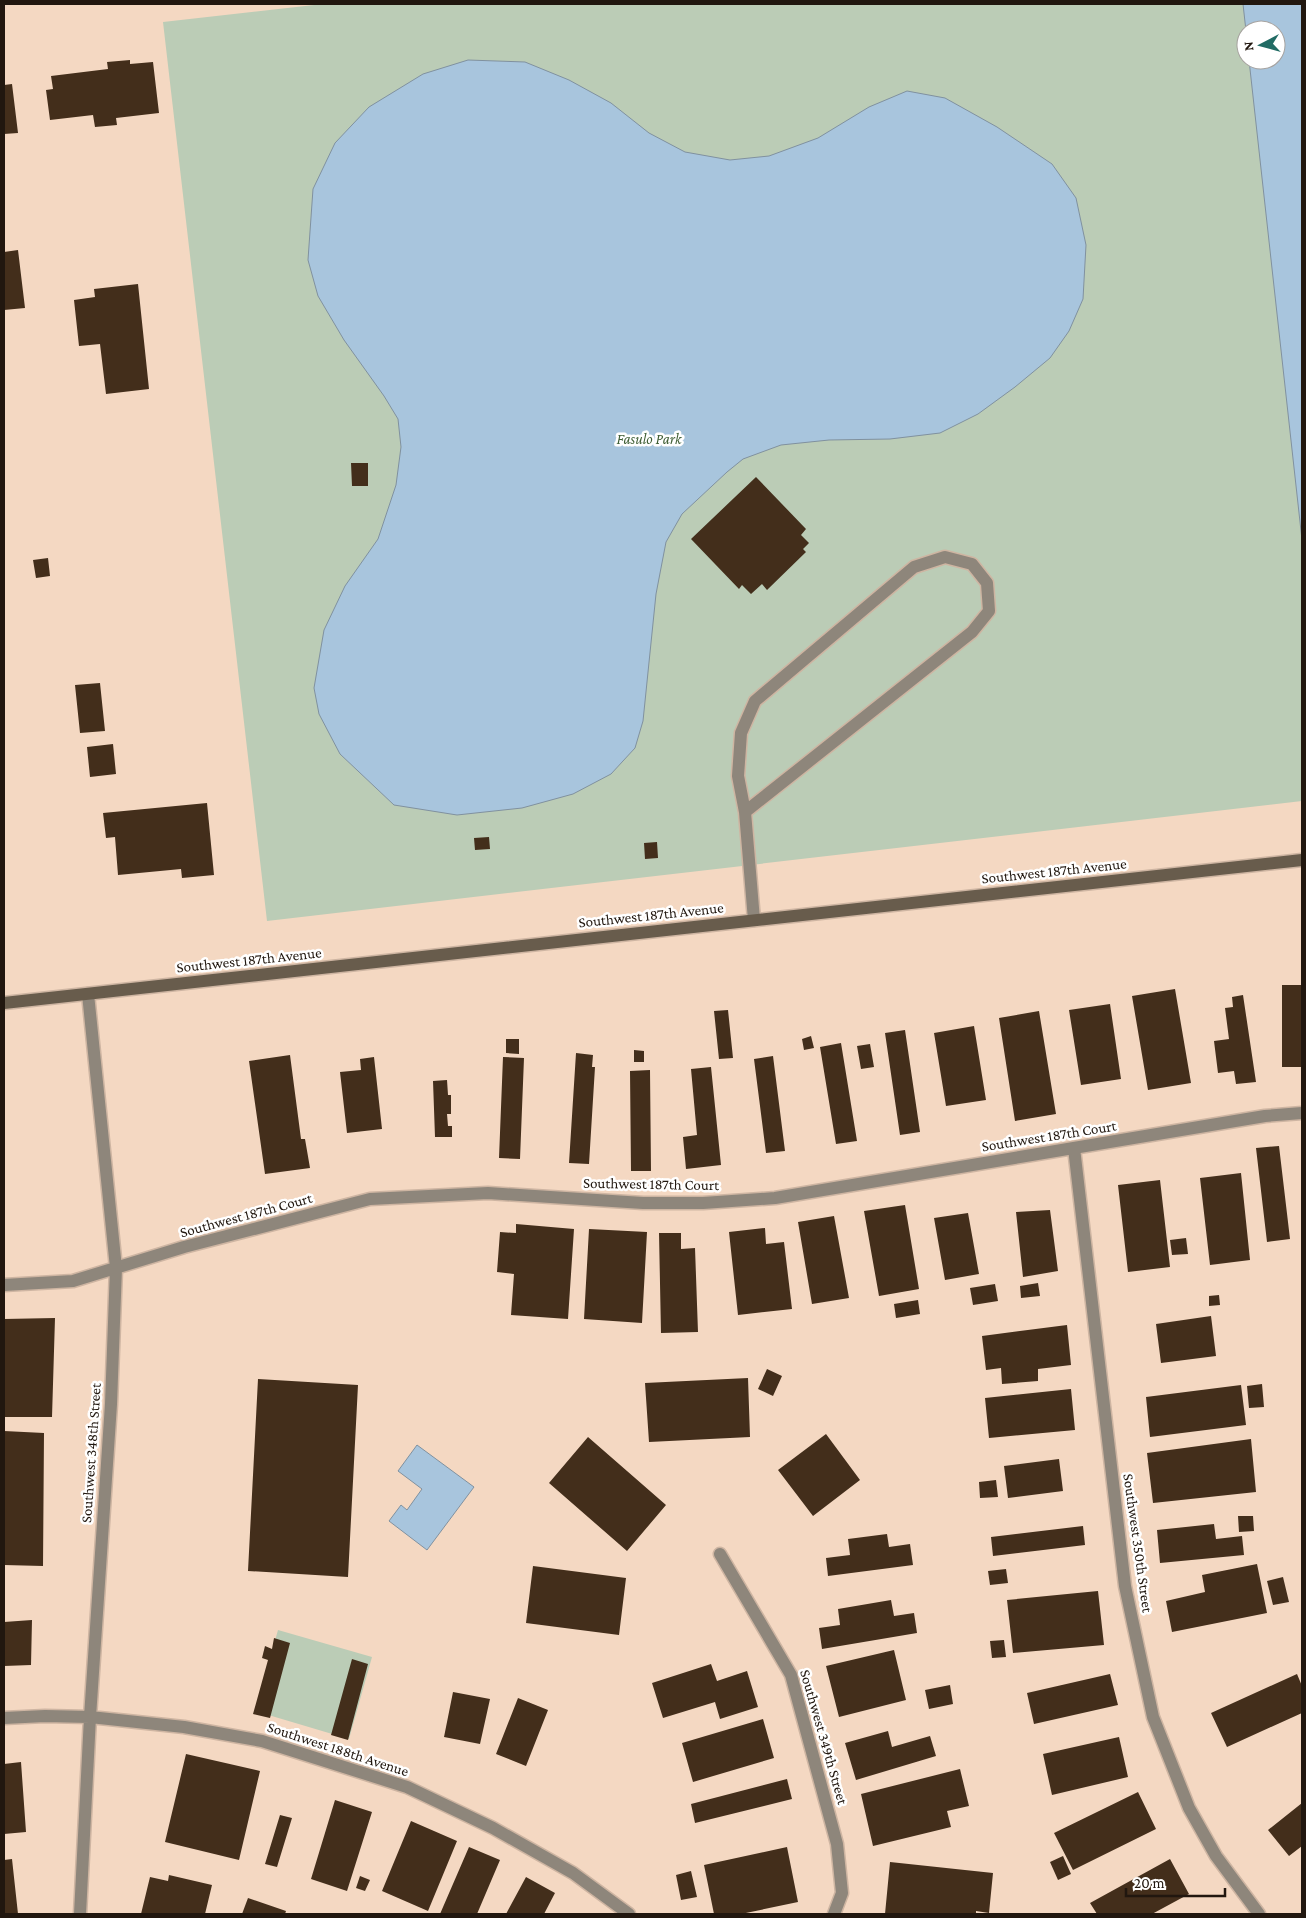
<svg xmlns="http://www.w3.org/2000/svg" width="1306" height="1918" font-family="'Crimson Pro',serif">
<rect width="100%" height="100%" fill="#f4d8c2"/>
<path fill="#bbccb6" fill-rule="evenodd" d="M323,4h979v797l-1035,120 -104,-899zM1246,30h30v30h-30z
M278,1630l94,27 -23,82 -94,-28z"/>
<path fill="#a8c5dd" stroke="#80919f" d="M1243,4h59v536l-53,-480h27v-30l-30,1z
M468,60l57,2 44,18 42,23 38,30 36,19 45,8 39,-4 49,-18 51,-31 38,-16 38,7 52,29 55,37 24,34 10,47 -3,54 -14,32 -19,27 -35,29 -37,27 -38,19 -50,6 -61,1 -48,5 -38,14 -16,13 -45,42 -16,28 -10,52 -13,127 -8,27 -24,26 -38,20 -51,14 -65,7 -63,-10 -54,-51 -21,-40 -5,-26 10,-58 21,-44 33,-47 18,-54 5,-38 -3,-28 -14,-23 -40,-56 -26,-44 -10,-36 5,-71 22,-46 34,-36 54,-33z
M417,1445l57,42 -47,63 -38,-29 12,-16 6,5 15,-21 -24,-18z"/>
<path fill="#432e1b" d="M130,60v4l23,-2 6,51 -43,5 1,7 -22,2 -2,-12 -43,5 -4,-30 7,-1 -2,-13 57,-7 -1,-7z
M12,84l6,49 -14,1v-49z
M18,250l7,58 -21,2v-58z
M138,284l11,105 -43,5 -6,-50 -21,2 -5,-46 21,-3 -1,-8z
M351,463h17v23h-16z
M756,477l50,52 -5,6 8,8 -6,6 3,3 -39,38 -5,-6 -11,10 -9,-9 -3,4 -48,-50z
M48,558l2,18 -14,2 -3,-18z
M100,683l5,48 -25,2 -5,-48z
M113,744l3,30 -26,3 -3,-30z
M207,803l7,72 -32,3 -1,-9 -63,6 -3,-38 -9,1 -3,-25z
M489,837l1,12 -15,1 -1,-12z
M657,842l1,16 -13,1 -1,-16z
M1282,985h20v82h-20z
M1175,989l16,94 -43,7 -16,-94z
M1243,995l13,87 -20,2 -2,-13 -16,2 -4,-32 15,-2 -4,-31 8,-1 -1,-10z
M1110,1004l11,75 -40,6 -12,-75z
M728,1010l5,48 -14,1 -5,-48z
M1039,1011l17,103 -41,7 -16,-103z
M974,1026l12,74 -40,6 -12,-73z
M905,1030l15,102 -20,3 -15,-102z
M811,1036l3,12 -10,2 -2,-11z
M506,1039h13v15l-13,-1z
M841,1043l16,98 -21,3 -16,-97z
M870,1044l4,23 -13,2 -4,-23z
M634,1050l10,1v11h-10z
M576,1053l17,2 -1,12h3l-6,97 -20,-1z
M290,1055l11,84h4l5,29 -45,6 -16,-113z
M773,1056l12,95 -19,2 -12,-94z
M374,1057l8,72 -35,4 -7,-61 21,-2 -1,-11z
M503,1057l21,1 -4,101 -21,-1z
M711,1067l10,98 -35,4 -3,-32 14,-2 -6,-66z
M650,1070l1,101h-20l-1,-100z
M447,1080l1,15h3v19h-4l1,12h4v11h-17l-2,-56z
M1279,1146l11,93 -23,3 -11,-94z
M1241,1173l9,87 -40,5 -10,-87z
M1160,1180l10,87 -42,5 -10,-87z
M905,1205l14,84 -40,7 -15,-85z
M1050,1210l8,61 -35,6 -7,-65z
M968,1213l11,61 -34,6 -11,-62z
M834,1216l15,82 -37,6 -14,-82z
M516,1224l58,5 -6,90 -57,-4 3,-41 -17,-2 3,-40 16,1z
M765,1228l1,16 18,-2 8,67 -54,6 -9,-83z
M589,1229l58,3 -5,91 -58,-4z
M659,1233h22v16l14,-1 3,84 -37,1z
M1186,1238l2,16 -16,1 -2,-15z
M1038,1283l2,13 -19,2 -1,-12z
M995,1284l3,17 -25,4 -3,-17z
M1219,1295l1,10 -11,1v-10z
M918,1300l2,14 -24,4 -2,-14z
M1211,1316l5,40 -55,7 -5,-39z
M55,1318l-3,99h-48v-98z
M1067,1325l4,40 -33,4v12l-36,3 -1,-16 -15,2 -4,-34z
M767,1369l15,7 -9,20 -15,-7z
M748,1378l2,59 -101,5 -4,-59z
M258,1379l100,6 -10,192 -100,-6z
M1262,1384l2,23 -15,1 -2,-22z
M1241,1385l5,40 -96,12 -4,-40z
M1071,1389l4,41 -86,8 -4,-40z
M4,1431l40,2 -1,133 -39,-1z
M826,1434l34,46 -47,36 -35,-46z
M588,1437l78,68 -39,46 -78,-68z
M1251,1439l5,53 -103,11 -6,-50z
M1059,1459l4,32 -55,7 -4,-32z
M996,1480l2,17 -18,1 -1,-16z
M1238,1516h15l1,15 -15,1z
M1214,1524l2,15 26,-3 2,19 -84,8 -3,-33z
M1083,1526l2,19 -92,11 -2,-19z
M887,1534l2,13 21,-3 3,21 -85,11 -2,-18 24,-3 -2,-16z
M1257,1564l10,49 -95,19 -6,-31 39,-9 -3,-17z
M533,1566l93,12 -7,57 -93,-12z
M1006,1569l2,14 -18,2 -2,-14z
M1283,1577l6,25 -16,3 -6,-24z
M1098,1591l6,54 -91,8 -6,-53z
M891,1600l3,16 20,-3 3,20 -95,16 -3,-21 21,-3 -2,-16z
M32,1620l-1,45 -27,1v-44z
M274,1638l16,5 -20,75 -17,-4 15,-54 -6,-2 3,-12 7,3z
M1004,1640l2,17 -14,1 -2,-17z
M894,1650l12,50 -67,17 -13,-51z
M352,1659l16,5 -20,76 -17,-5z
M711,1664l6,17 30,-10 11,36 -38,12 -5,-17 -52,16 -11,-35z
M1110,1674l8,31 -84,19 -7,-31z
M1297,1674l5,12v27l-75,34 -16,-34z
M950,1685l3,19 -24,5 -4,-19z
M453,1692l37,7 -10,45 -36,-7z
M518,1698l30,12 -22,56 -30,-12z
M763,1719l11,39 -81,24 -11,-39z
M888,1731l4,16 38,-11 6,20 -80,24 -11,-37z
M1119,1737l9,40 -76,18 -9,-41z
M186,1754l74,17 -21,89 -74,-18z
M21,1762l5,70 -22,2v-70z
M960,1769l9,37 -22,5 4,16 -78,19 -12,-52z
M787,1779l5,20 -97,24 -4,-19z
M1138,1792l18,37 -83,41 -19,-37z
M335,1800l37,12 -25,79 -36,-12z
M1302,1803v43l-13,10 -21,-26z
M280,1815l12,3 -15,49 -12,-3z
M411,1821l46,20 -29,70 -46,-20z
M469,1847l31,13 -23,54h-37z
M787,1847l11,55 -57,12h-27l-10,-49z
M1063,1856l8,18 -13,6 -8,-18z
M12,1859l6,55h-14v-54z
M1170,1859l19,35 -37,20h-55l-7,-11z
M890,1862l103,11 -4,40 -13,-2v3h-91z
M691,1871l6,26 -16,3 -5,-25z
M169,1875l43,10 -7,29h-64l9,-37 18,4z
M360,1876l10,4 -5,11 -9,-3z
M526,1877l29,16 -11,21h-38z
M248,1898l38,13 -1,3h-43z"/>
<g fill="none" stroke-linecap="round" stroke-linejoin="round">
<defs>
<path id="lane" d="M745,812l-7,-36 3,-43 14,-32 159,-134 31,-10 27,7 15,19 2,28 -17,21 -227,180 9,108"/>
<path id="street" d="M1074,1148l51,438 28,131 36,91 27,48 43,58
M4,1285l69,-4 111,-34 186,-48 118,-6 155,10h60l72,-5 490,-82 37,-3
M720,1554l71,121 46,169 5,49 -8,21
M4,1718l41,-2 45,1 94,10 78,14 145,46 86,41 80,45 56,41
M80,1914l10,-197 21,-313 5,-136 -28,-274"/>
<path id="secondary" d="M4,1003l1298,-143"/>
</defs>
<use href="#lane" stroke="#ceb5a2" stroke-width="15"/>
<use href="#street" stroke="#ceb5a2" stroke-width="15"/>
<use href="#secondary" stroke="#ceb5a2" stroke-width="15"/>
<use href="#lane" stroke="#8e867b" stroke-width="12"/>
<use href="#street" stroke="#8e867b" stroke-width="12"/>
<use href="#secondary" stroke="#685c4c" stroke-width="12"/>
</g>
<g text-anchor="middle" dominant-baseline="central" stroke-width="5" stroke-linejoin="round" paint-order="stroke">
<g font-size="15" font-style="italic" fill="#3e5e34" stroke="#fff">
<text x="649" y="439">Fasulo Park</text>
</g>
<g font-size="15" fill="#21170f" stroke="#fff">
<text transform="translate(1054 871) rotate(-6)">Southwest 187th Avenue</text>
<text transform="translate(651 915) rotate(-6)">Southwest 187th Avenue</text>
<text transform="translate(249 960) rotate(-6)">Southwest 187th Avenue</text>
<text transform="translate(1049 1136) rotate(-9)">Southwest 187th Court</text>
<text transform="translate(651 1184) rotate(1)">Southwest 187th Court</text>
<text transform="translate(246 1215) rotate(-15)">Southwest 187th Court</text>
<text transform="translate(91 1453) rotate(-86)">Southwest 348th Street</text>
<text transform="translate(1138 1543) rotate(82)">Southwest 350th Street</text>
<text transform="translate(824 1737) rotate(74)">Southwest 349th Street</text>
<text transform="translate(338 1749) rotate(18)">Southwest 188th Avenue</text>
</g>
</g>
<rect width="1306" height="1918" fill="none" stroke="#21170f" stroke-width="10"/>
<g transform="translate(1261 45) rotate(264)"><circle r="24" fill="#ffffff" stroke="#a6a29f"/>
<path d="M0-4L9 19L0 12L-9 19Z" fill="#216b64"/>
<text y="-8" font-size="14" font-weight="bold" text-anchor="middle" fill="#21170f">N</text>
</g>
<path d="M1126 1888v8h99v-8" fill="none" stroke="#21170f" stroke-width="2.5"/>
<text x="1134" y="1888" font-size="15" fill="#21170f" stroke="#ffffff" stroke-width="4" paint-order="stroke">20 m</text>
</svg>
